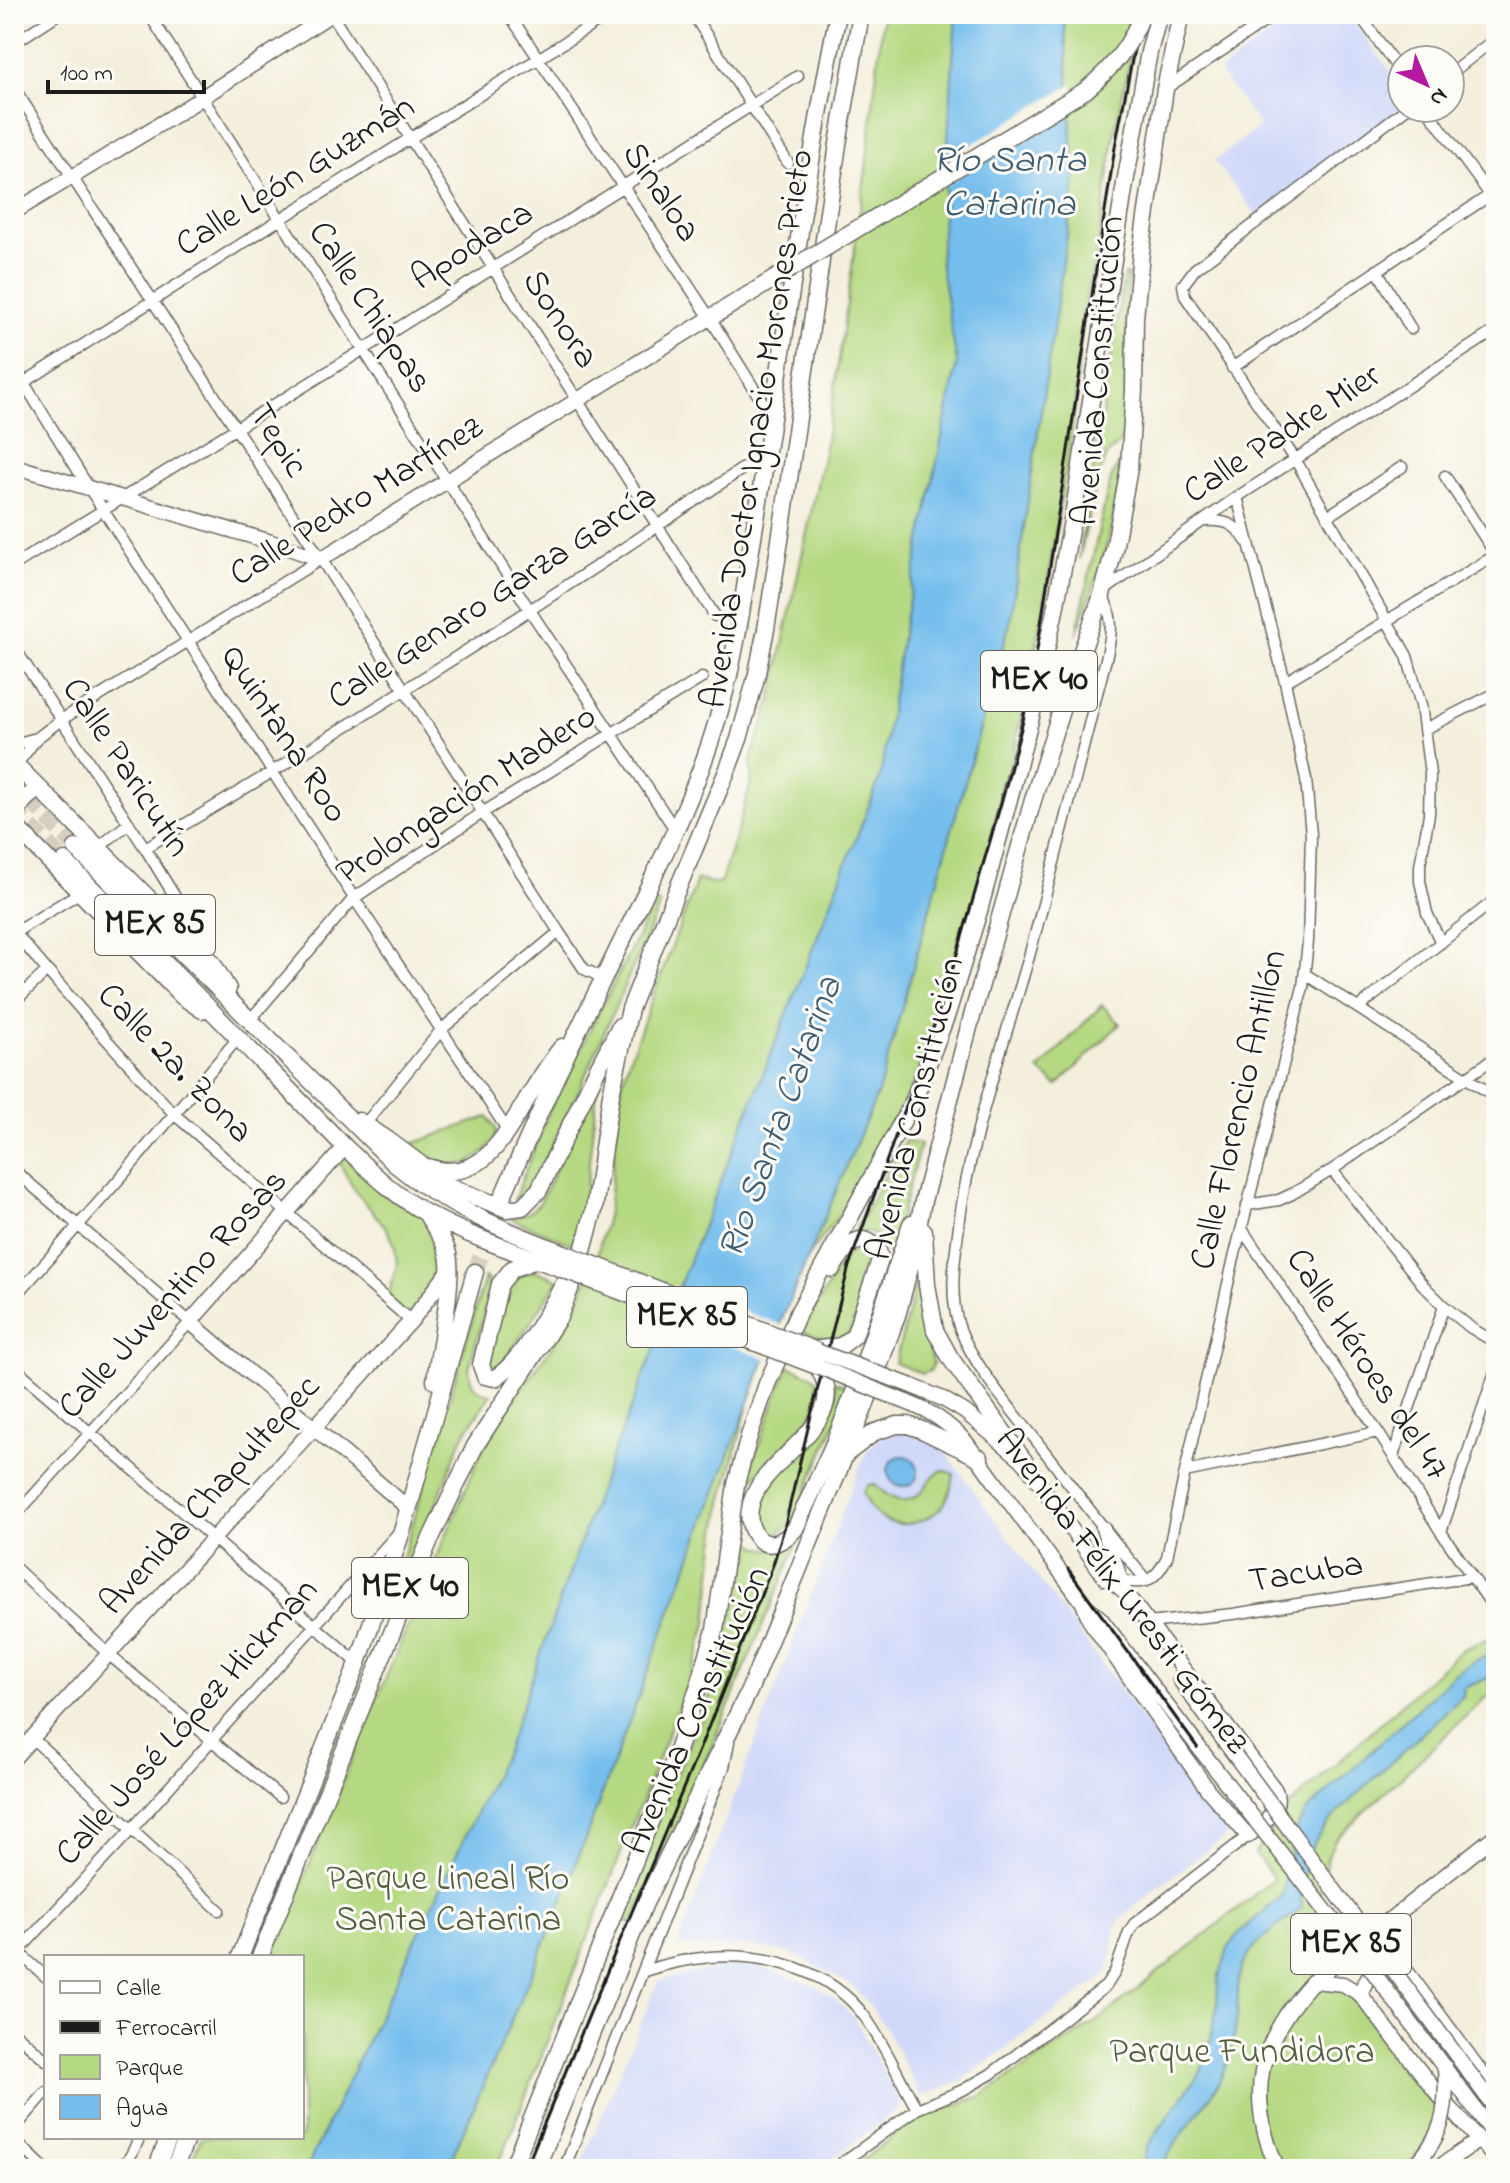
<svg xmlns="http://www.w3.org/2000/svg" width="1510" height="2183" font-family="'Indie Flower',sans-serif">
<rect width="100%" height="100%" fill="#fdfcf7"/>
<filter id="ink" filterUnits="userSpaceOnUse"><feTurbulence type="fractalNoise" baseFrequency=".0125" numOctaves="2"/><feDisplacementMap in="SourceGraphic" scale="16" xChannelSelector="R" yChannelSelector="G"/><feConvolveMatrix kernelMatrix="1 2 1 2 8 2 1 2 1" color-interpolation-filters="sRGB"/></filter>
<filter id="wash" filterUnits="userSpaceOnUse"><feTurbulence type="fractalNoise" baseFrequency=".006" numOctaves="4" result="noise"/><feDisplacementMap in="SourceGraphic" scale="32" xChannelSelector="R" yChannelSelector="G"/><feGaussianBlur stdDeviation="1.8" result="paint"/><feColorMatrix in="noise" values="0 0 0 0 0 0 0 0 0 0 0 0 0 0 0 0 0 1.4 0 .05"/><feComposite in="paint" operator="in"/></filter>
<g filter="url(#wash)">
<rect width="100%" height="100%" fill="#f4efdc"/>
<path fill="#d1d9f9" d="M1297,14h51l54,73v20l-145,108 -43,-54 46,-35 -41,-54z
M910,1430l29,14 289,390 -93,71 -19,20 -4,32 -5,17 -144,106 -42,17 -36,-70 -17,-24 -18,-19 -57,-30 -44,-8 -31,2 -41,-1 184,-484 7,-14 12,-11 14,-6z
M729,1966l29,1 28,8 31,12 18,12 19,18 48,89 -83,63h-240l80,-189z"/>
<path fill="#b5d982" stroke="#687a4f" stroke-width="2" d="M883,14h257l-24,111 -19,128 -14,54 -8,101 -33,212 -35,164 -24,92 -57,179 -53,115 -77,102 -44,118 -30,112 -7,41 -8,80 -11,39 -199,507h-309l13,-32h101v-180h-30l90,-223 121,-286 16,-27 70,-99 28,-67 11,-43 14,-129 6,-20 69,-183 23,4 18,-55 14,-51 -1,-18 20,-60 52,-243 11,-63 32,-225z
M1124,275h4l-3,149 -5,19 -13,12 -9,21 -19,83z
M1119,464v32l-18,71 -25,68 31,-142 5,-17z
M655,902l5,3 -81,185 -41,85 -15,23 -9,2 37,-94z
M1102,1005l18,19 -63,62 -18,-16z
M598,1081l-14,127 -10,37 -63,-26 17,-6 11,-9z
M488,1117c1,1 7,11 8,12 4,15 -20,28 -29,35h-33l-23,-20z
M905,1141l15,4 -30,111c-8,-18 -17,-27 -37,-23z
M345,1147l81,66 23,58 -38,50 -24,-21 10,-36 -3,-21 -9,-17 -30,-35 -19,-34z
M861,1246l10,7 2,8 -22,70 -14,12 -35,-12 44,-76z
M921,1263l5,67 7,34 -2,6 -8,4 -28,-11z
M537,1271l22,9 -62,92 -10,-4 19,-79c10,-11 16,-17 31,-18z
M485,1277l3,4 2,10 -21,77c1,16 6,24 22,26l-29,44 -34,86 -41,87z
M788,1366l23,9 6,6 3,18 -13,26 -64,64z
M835,1382l16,5 -59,137 -17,12 -8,1 -6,-5 -6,-19 9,-27 61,-64 8,-15 3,-11z
M943,1470l11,4c-2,10 -4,21 -10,30 -15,21 -55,30 -72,5 -4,-5 -6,-12 -9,-17l5,-7 7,-1c12,13 29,24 45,9 10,-9 10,-18 23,-23z
M739,1528c17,25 36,27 61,9l-89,211 -79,176 -17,-7 53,-126 36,-77 18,-58 9,-42z
M1496,1636v56l-10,5 -152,144 -7,18 -11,54 28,37 -19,17 29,32 84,112 -8,29 -25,29h-554l66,-51 62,-21 121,-78 174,-140 -19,-26 32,-45 174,-158z"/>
<path fill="#74beed" stroke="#486d84" stroke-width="2" d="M956,14h108l11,168 -65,440 -131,468 -114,269 -209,558 -109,252h-141l200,-418 95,-267 279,-706 23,-149 54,-266 -17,-102z
M888 1471a15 15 0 1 1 30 0a15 15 0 1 1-30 0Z
M1496,1652v23l-32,13 -1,8c-33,30 -66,61 -99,92 -18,18 -41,36 -52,60 -7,17 -12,42 -10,60 -19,15 -42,29 -55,49 -12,17 -8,40 -10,60 -2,20 -9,46 -18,65 -15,31 -45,52 -56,87h-23l7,-22 10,-15 44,-61 7,-18 9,-46 1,-27 10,-31 11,-16 42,-36 6,-20 6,-43 13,-22 150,-139 17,-11z"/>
<path fill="#f4efdc" d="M1073,84l1,23 -133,80 1,-25z
M675,1286l109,40 -15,34 -107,-40z"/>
</g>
<g filter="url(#ink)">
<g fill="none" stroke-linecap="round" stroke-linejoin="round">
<path stroke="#d4cfbf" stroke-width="16" stroke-dasharray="16 8" stroke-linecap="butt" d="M14,784l62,64
M14,809l51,52
M475,1272l22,-61"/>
<defs>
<path id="minor" d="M149,14l380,595 147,222
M331,14l384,602
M509,14l201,304 53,85
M693,14l95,149
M1359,14l43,60
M14,43l44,-29
M1450,74l46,-36
M14,88l307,471 238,373 25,37 19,9
M1165,89l111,-75
M1407,108l-212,161 -12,16 2,11 110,163 112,197 14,49 9,69 -1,40 -9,52v15l7,32 14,30
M1426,108l70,95
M1377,270l34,59
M14,367l75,121 265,410 154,233
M1232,368l264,-177
M14,389l265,-169 331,-206
M1445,476l51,79
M1328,516l74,-49
M1206,521c20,-1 30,3 40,20
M14,565l349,-215 435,-274
M1105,590l132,-93 259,-167
M1102,595c12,21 10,37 5,60 -26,99 -50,199 -77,298 -26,93 -61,184 -72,280 -4,30 -8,61 0,90 11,37 53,86 77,116 37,48 73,96 112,142
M14,647l131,201 40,65 20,37
M1285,682l211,-127
M1425,729l71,-36
M14,744l23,-6
M14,755l5,13 -5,18
M18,763l19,-25 24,-18 260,-161
M98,848l31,-25
M145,848c204,-120 404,-248 600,-381
M14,932l93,108 67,74 237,207
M14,933l65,-40
M1305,974l191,123
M14,1002l33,-31
M1358,1008l138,-109
M251,1019l103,-121 128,-85 220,-135
M365,1124l77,-95 117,-97
M14,1170l176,152 -176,195
M1332,1170l91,115 21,21 27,22 25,15
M1247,1205l32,-5 13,-6 40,-24 164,-113
M1242,1229l136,203 63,100 55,79
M14,1298l108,-122 116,-138
M14,1367l344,296
M1393,1456l51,-150
M1185,1472l193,-40
M1441,1532l55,-163
M14,1567l100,92 166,138
M1116,1578c25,9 39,5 51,-21l18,-85 48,-210 70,-275 5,-45 3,-107 -5,-56 -21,-97 -48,-185
M1148,1623l85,-9 239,-37
M32,1738l187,172
M15,1949l31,28
M14,1956l117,-126 266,-296
M644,1971c21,-7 44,-12 66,-14 56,-5 122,14 155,60 21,29 34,62 52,92
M14,2032l32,28
M14,2129l32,-37
M14,2139l31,30
M120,2169l11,-14 9,-18
M564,2169l160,-402 5,-25
M833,2169l84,-60 46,-19 28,-16 115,-88 9,-14 14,-40 5,-8 114,-88"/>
<path id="major" d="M14,212l161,-97 156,-101
M14,466l257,76 50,17 389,-241
M345,1147l-155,175 218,186
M912,1386l31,13 22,13 60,50 81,117
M906,1402c26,10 41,20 60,40l117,161 17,15 103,135
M1103,1528l20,59
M1083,1603l7,18 118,169 40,46c14,-12 35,-26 27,-46l-151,-199 -21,-17
M1180,1680l45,62
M14,1758l397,-437 38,-50
M1376,1930l120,163
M1313,1981l30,3 17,10 76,98 60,67
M1360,1994c9,-19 13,-34 37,-32
M1278,2169c-34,-75 -19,-129 35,-188l183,-146
M1436,2169l49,-33"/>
<path id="highway" d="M710,318l51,-31
M19,768l193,194 16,27
M14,825l158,161 11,11 19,13
M14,826c2,-18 9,-28 25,-37
M76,848l319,316c50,42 108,66 169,89
M65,861l280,286c25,24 50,49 81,66 41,23 87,38 131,54
M359,1121l29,19 63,47 56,22 15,-2 17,-17 60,-124 21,-40
M428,1167c53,18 76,-30 99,-68 11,-18 22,-36 35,-52
M502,1198c35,-82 73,-163 113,-243 40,-82 84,-164 107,-252 16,-58 23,-119 33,-178 29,-170 48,-342 83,-511
M427,1215c7,12 18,25 21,39 6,30 -9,95 -13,127
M924,1231l3,54 8,45 16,29 74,103
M536,1260l-24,9 -12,15 -19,81 4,11 10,2c25,-15 54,-67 68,-93
M814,1350l27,-4 13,-10 26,-76c-1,-8 -2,-13 -9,-17 -18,-11 -31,13 -39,26
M817,1366c41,60 -60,90 -67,143 -2,10 1,22 8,29 12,13 28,1 37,-9l41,-90 19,-49 56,-166
M846,1454l29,-22 22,-7h11l14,5 58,28
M240,1957l118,-294 45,-135 72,-256
M260,1957l169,-415 46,-96 84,-129 20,-51 15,-56 17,-116 19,-85 45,-114 52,-124 12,-32 17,-61 10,-49 15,-95 57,-390 23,-130
M156,2169l13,-32
M174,2169l13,-32
M512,2169l158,-397 30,-90 15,-52 21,-146 14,-51 17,-49 32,-73 115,-211 33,-86 32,-103 53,-198 22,-98 20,-105 51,-327 24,-131 10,-38
M536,2169l109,-266 104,-212 116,-285 33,-94 12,-45 13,-66 46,-174 64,-227 30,-96 39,-109 12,-45 15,-82 5,-78 1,-72 6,-66 24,-163 16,-75"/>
</defs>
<use href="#minor" stroke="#68665f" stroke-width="13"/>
<use href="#major" stroke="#68665f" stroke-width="17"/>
<use href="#highway" stroke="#68665f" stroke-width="19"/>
<use href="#minor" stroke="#fff" stroke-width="10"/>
<use href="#major" stroke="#fff" stroke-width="14"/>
<use href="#highway" stroke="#fff" stroke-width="16"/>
<path stroke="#1c1c1c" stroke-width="3" d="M1068,1569l158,218 270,347
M525,2169l175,-421 73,-183 12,-40 28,-118 36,-141 76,-213 27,-82 52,-178 19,-72 13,-65 79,-509 26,-133"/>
<defs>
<path id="major-bridge" d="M814,1350l98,36
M817,1366l89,36
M1225,1742l271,367
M1203,1753l168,216 125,168
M1412,2169c31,-33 36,-57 33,-102"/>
<path id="highway-bridge" d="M761,287l325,-197c26,-22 45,-44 56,-76
M564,1253l250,97
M557,1267l260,99"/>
</defs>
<use href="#major-bridge" stroke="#68665f" stroke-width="17" stroke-linecap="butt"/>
<use href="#highway-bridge" stroke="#68665f" stroke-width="19" stroke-linecap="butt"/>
<use href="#major-bridge" stroke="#fff" stroke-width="14"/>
<use href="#highway-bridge" stroke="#fff" stroke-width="16"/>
</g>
</g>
<g text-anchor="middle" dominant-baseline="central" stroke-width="6" stroke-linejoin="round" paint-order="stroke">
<g fill="#fdfcf7" stroke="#605f5e" stroke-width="2">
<rect x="981" y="651" width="116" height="60" rx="6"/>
<rect x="95" y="895" width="120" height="60" rx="6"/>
<rect x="627" y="1287" width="120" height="60" rx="6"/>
<rect x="352" y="1558" width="116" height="60" rx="6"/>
<rect x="1291" y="1914" width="120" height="60" rx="6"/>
</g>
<g font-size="34" font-weight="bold" fill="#1c1c1c">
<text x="1039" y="681">MEX 40</text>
<text x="155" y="925">MEX 85</text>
<text x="687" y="1317">MEX 85</text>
<text x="410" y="1588">MEX 40</text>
<text x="1351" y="1944">MEX 85</text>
</g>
<g font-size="36" fill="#1c1c1c" stroke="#fdfcf7">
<text transform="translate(296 177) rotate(-32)">Calle León Guzmán</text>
<text transform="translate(660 193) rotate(56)">Sinaloa</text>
<text transform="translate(473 247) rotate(-32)">Apodaca</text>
<text transform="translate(369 308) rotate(57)">Calle Chiapas</text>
<text transform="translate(559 320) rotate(57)">Sonora</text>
<text transform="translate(1100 371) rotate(-85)">Avenida Constitución</text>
<text transform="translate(759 429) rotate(-81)">Avenida Doctor Ignacio Morones Prieto</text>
<text transform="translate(1283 435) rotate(-33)">Calle Padre Mier</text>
<text transform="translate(277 441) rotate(57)">Tepic</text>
<text transform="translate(357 502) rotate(-32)">Calle Pedro Martínez</text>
<text transform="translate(493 598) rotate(-33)">Calle Genaro Garza García</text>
<text transform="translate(283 735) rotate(57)">Quintana Roo</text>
<text transform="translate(125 768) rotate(57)">Calle Paricutín</text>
<text transform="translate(467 796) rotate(-33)">Prolongación Madero</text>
<text transform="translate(174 1064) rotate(46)">Calle 2a. Zona</text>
<text transform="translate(917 1109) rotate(-76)">Avenida Constitución</text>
<text transform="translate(1240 1110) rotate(-77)">Calle Florencio Antillón</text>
<text transform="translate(174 1295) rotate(-48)">Calle Juventino Rosas</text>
<text transform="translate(1366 1365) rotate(57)">Calle Héroes del 47</text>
<text transform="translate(211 1496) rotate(-48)">Avenida Chapultepec</text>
<text transform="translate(1306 1574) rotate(-9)">Tacuba</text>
<text transform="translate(1121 1592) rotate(53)">Avenida Félix Uresti Gómez</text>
<text transform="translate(698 1711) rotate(-66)">Avenida Constitución</text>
<text transform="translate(188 1723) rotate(-48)">Calle José López Hickman</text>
</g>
<g font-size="36" fill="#525e40" stroke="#fdfcf7">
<text x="448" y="1880">Parque Lineal Río<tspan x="448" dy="41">Santa Catarina</tspan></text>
<text x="1242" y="2053">Parque Fundidora</text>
</g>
<g font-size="38" font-style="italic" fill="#3f5d70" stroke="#fdfcf7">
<text x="1009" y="162">Río Santa<tspan x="1009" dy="44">Catarina</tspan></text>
<text transform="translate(782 1118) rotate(-70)">Río Santa Catarina</text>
</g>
</g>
<rect width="1510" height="2183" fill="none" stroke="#fdfcf7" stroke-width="48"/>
<rect x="44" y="1955" width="260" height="184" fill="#fdfcf7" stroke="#a3a29f" stroke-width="2"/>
<rect x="60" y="1981" width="40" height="12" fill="#ffffff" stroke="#a3a29f" stroke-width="2"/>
<text x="116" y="1995" font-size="24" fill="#1c1c1c">Calle</text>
<rect x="60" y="2021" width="40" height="12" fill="#1c1c1c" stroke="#a3a29f" stroke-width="2"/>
<text x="116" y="2035" font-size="24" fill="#1c1c1c">Ferrocarril</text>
<rect x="60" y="2055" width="40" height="24" fill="#b5d982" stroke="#a3a29f" stroke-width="2"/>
<text x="116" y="2075" font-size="24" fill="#1c1c1c">Parque</text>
<rect x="60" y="2095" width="40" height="24" fill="#74beed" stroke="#a3a29f" stroke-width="2"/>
<text x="116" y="2115" font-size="24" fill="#1c1c1c">Agua</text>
<g transform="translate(1426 84) rotate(136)"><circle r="38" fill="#fdfcf7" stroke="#a3a29f" stroke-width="2"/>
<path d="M0-6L14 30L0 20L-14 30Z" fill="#b5179e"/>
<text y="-12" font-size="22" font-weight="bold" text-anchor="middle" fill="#1c1c1c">N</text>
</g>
<path d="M48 80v12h156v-12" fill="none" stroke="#1c1c1c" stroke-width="4"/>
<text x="60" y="80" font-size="24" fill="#1c1c1c" stroke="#fdfcf7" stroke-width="6" paint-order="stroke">100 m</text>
</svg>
